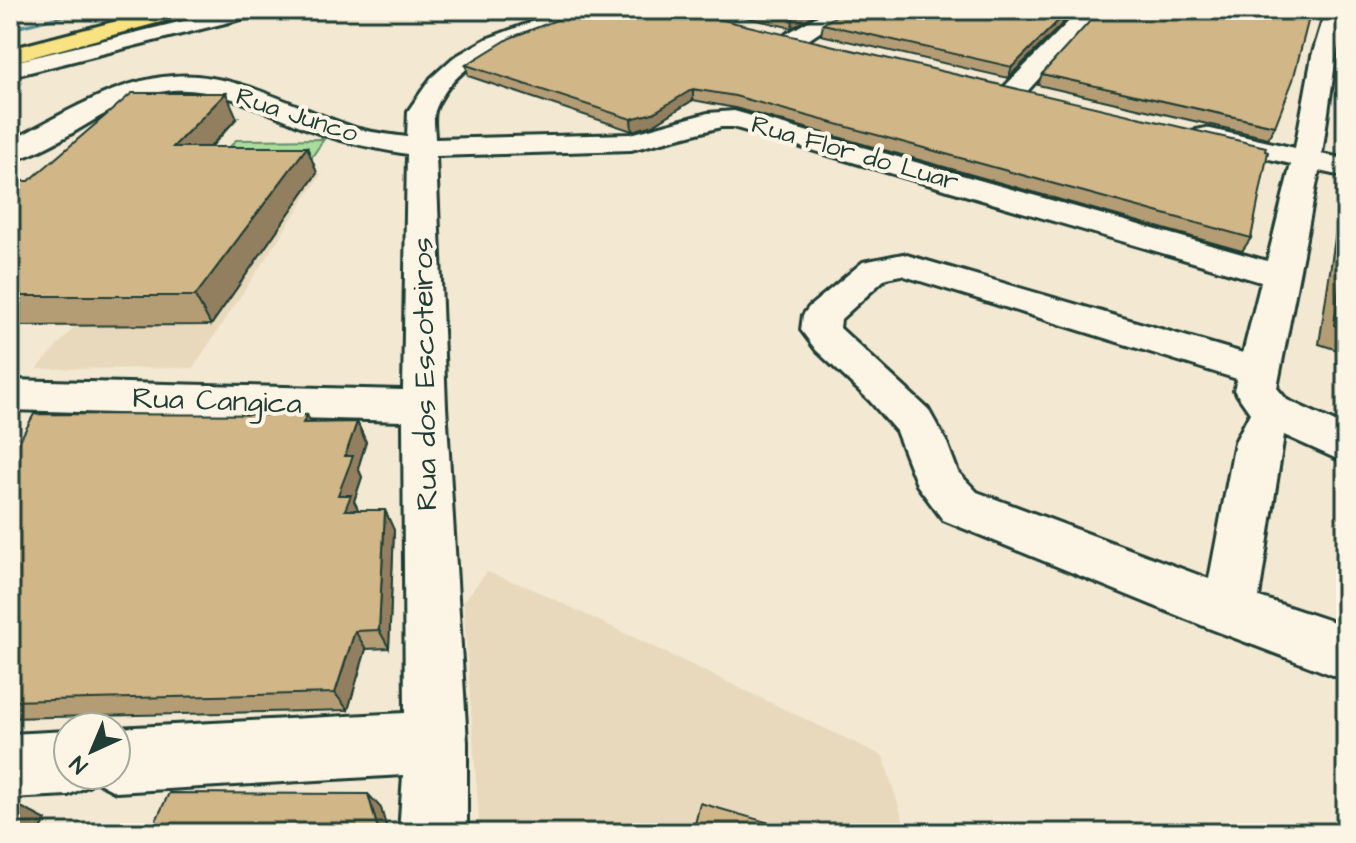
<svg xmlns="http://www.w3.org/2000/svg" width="1356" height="843" font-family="'Architects Daughter',sans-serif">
<rect width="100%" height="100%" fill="#f3e8d2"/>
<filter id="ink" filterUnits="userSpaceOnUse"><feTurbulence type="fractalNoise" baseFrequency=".0125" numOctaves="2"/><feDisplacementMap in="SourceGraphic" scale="16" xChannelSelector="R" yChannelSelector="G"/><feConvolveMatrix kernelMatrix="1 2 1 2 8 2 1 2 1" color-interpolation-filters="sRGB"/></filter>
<g filter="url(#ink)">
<path fill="#e9d9bc" d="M322,173l-129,195 -156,1 172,-195z
M487,572l43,16 353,168 24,77h-427l-17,-231z"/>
<path fill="#aadc9e" stroke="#648c69" stroke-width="2" d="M324,139l-18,27 -94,1 24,-27z"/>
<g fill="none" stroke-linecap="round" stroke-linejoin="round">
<path fill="#598f9b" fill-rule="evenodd" d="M82,10h11l-83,21v-4z"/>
<defs>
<path id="street" d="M564,10h29l-3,4c-52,20 -130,37 -154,94 -4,9 -1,21 -1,31l196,-5 77,-21 26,-2 533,150 24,-97 -95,-22 -4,-6 4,-6 10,-2 89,20 17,-92 14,-46h20l-10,46 -14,98 24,5v18l-27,-6 -42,217 10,12 59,27v36l-62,-28 -25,162 87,29v54l-135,-51 -268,-109 -26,-35 -21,-54 -27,-31 -53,-50 -15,-20 2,-15 6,-8 54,-45 40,-8 340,99 18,-71 -528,-155h-12l-90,23 -195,6 10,250 21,336v91h-68l4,-58 -287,17 -23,-12 -3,5 -22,10 -58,3v-64l58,-3v44h48v-47l289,-15 -2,-292 -393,-11v-30l393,10 4,-236c-31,-5 -60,-11 -89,-21 -46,-17 -96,-47 -146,-43 -60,6 -105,57 -162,71v-20c51,-25 105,-61 163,-65 64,-5 127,35 186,53 16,4 32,6 48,8l1,-26 23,-33 22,-20 33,-19zM901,275l336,104 -3,11 16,23 -15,29 -26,137 -232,-87 -19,-20 -11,-29 -19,-34 -88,-81 1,-9 45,-41z
M828,10h25l-51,34h-16l-3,-5 3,-5z
M1080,10h21l-79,87h-18l-4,-5 4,-5z"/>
<path id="secondary" d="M229,10h35l-3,4 -251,63v-14z"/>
<path id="highway" d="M159,10h34l-3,4 -180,49v-14z"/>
</defs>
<use href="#street" stroke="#1f3d34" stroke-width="6"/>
<use href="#secondary" stroke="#1f3d34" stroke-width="6"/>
<use href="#highway" stroke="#1f3d34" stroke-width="6"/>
<use href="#street" fill="#fcf5e5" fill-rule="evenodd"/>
<use href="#secondary" fill="#fcf5e5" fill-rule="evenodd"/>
<use href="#highway" fill="#f8e281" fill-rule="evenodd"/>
</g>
<path fill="#b49d74" stroke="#1f3d34" stroke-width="2" d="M714,10h108l-30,18z
M1076,10l-68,68 -187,-43 2,-11z
M466,65l799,86 -14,87 -9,13 -507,-143 -42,-8 -40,25 -21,6 -164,-55z
M1042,74l233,52 -7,12 -230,-53z
M237,118l-26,29h96l10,26 -106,152 -201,1v-145h19z
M1346,186v188l-3,-1 1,-21 -25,-8 23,-152z
M357,422l9,20 -8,26 4,9 -8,24 4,9 36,20 -5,118 -23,1 -18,61 -338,8v-282l6,11 296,-24z"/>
<path fill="#927f5e" stroke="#1f3d34" stroke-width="2" d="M806,10h16l-30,18 1,-10z
M1069,10h7l-68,68 4,-11z
M693,89v11l-40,25 -21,6 -1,-12z
M226,93l11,25 -51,55 -13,-26z
M307,147l10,26 -106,152 -16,-29z
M307,415l11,20 -15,-12z
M357,422l9,20 -8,26 4,9 -8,24 7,14 -5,15 -18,-35 7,-39z
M10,436l22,40 -20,-21 -2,-4z
M385,510l9,20 -5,118 -10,-18z
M355,631l11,18 -18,61 -13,-17z
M368,794l13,14 7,25h-9z
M19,806l27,14 -7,13h-29v-12z"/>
<path fill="#d1b687" stroke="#1f3d34" stroke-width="2" d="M582,10h98l586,137 -1,4 3,1 -17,86 -516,-142 -42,-7 -40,24 -22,6 -165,-54 44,-27z
M759,10h47l-13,8z
M845,10h224l-57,57 -189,-43z
M1100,10h211l-18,70 -18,46 -233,-52z
M132,93h94l-53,54h134l-112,149h-185v-115h19z
M1346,236v93l-12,-4z
M34,414l273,1 -4,8 54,-1 -12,34h8l-15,39h13l-6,15h40l-6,120 -24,1 -20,62 -325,8v-250l2,4z
M169,793l199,1 11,39h-229z
M700,803l104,30h-111z
M19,806l-9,15v-14z"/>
</g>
<g text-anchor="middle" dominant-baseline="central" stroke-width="8" stroke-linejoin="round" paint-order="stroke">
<g font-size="26" fill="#1f3d34" stroke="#fcf5e5">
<text transform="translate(297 115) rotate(18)">Rua Junco</text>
<text transform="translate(855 153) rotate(16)">Rua Flor do Luar</text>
</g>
<g font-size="30" fill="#1f3d34" stroke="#fcf5e5">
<text transform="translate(425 374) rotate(-91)">Rua dos Escoteiros</text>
<text transform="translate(217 401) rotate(2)">Rua Cangica</text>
</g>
</g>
<rect width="1356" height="843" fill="none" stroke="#fcf5e5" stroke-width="40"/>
<rect x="20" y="20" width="1316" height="803" fill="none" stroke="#1f3d34" stroke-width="3" filter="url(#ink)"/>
<g transform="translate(92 751) rotate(224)"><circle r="38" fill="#fcf5e5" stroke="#a4ab9e" stroke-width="2"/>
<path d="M0-6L14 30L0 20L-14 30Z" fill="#1f3d34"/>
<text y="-12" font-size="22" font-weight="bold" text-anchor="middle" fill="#1f3d34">N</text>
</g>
</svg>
